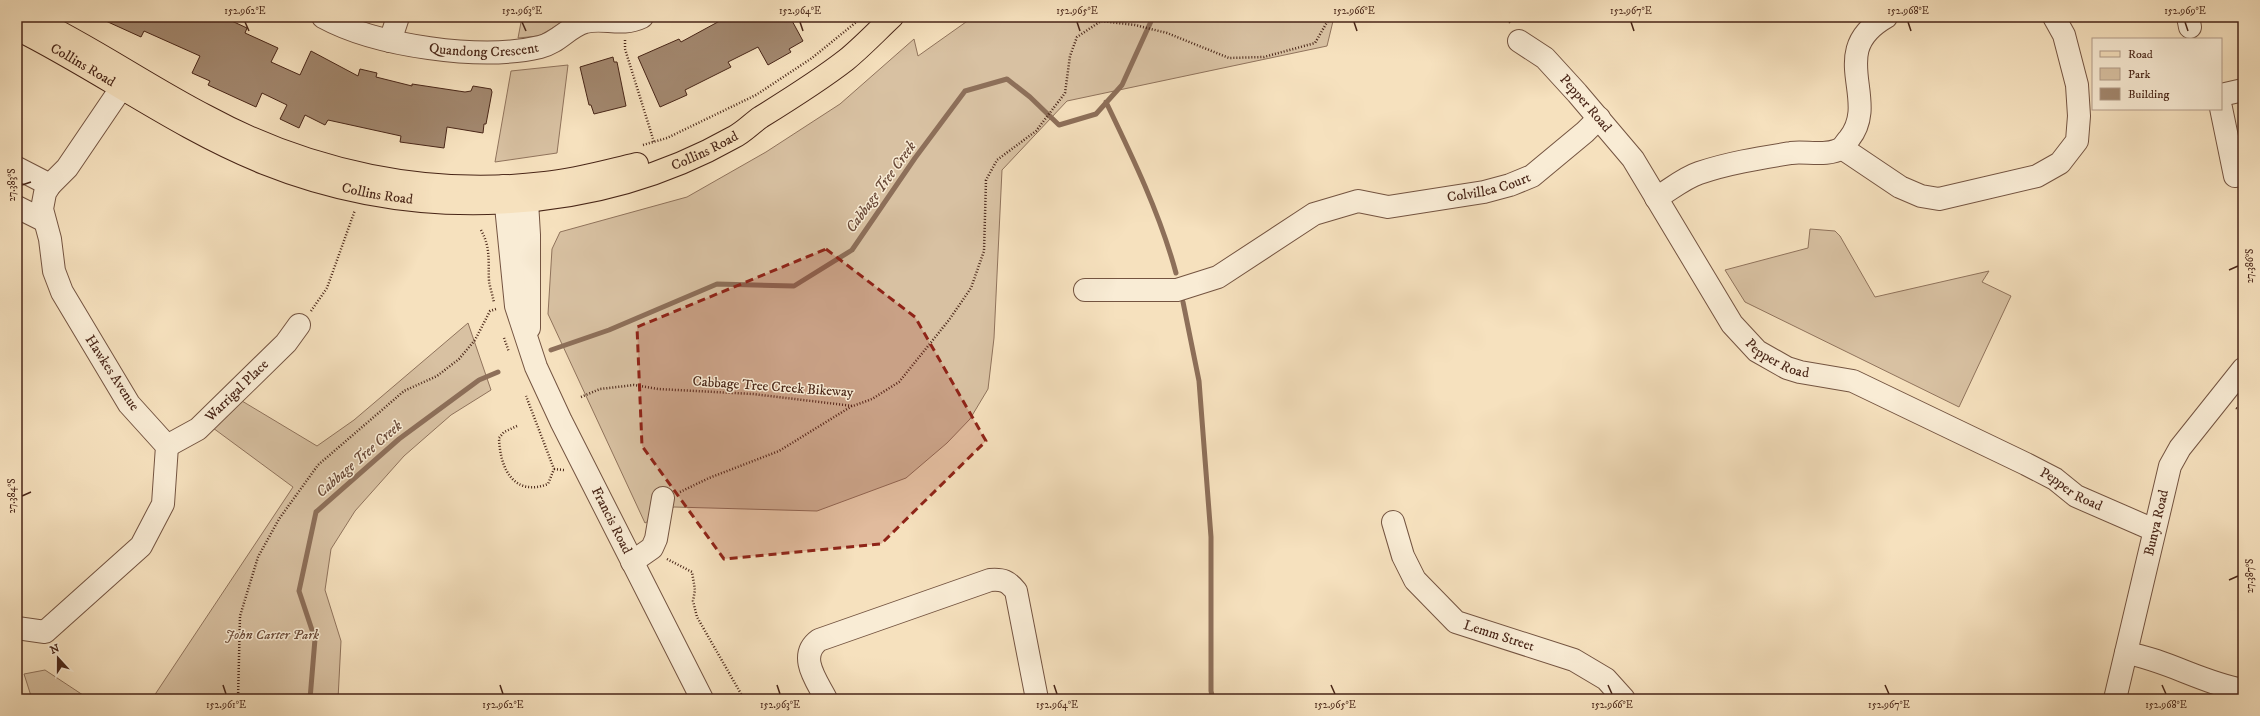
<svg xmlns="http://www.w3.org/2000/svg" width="2260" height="716" font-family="'IM FELL DW Pica',serif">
<rect width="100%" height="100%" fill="#f6e1be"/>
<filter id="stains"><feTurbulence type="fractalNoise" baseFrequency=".005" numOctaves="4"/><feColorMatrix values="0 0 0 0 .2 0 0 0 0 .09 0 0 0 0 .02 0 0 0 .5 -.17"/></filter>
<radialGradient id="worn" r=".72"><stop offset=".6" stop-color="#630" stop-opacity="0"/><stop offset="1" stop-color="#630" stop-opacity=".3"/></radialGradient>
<path fill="#d8c1a2" stroke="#90735c" d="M522,17h49l-32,19 -21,2z
M973,17h361l-7,29 -260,55 -65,69 -8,168 -6,51 -18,30 -23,24 -41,35 -89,33 -143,-4 -29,16 -97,-209 4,-65 8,-17 127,-35 79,-45 74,-48 74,-65 4,17z
M568,65l-11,88 -62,9 16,-91z
M1810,229l25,2 5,5 35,61 114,-26 -7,11 29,14 -52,111 -214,-105 -20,-32 83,-22z
M468,323l23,67 -40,25 -47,41 -49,55 -24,38 -6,41 16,51 -3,58h-186l141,-212 -80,-59 29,-27 75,45 37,-26z
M45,670l44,29h-57l-8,-25z"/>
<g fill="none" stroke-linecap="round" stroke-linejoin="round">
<path stroke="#8d6f59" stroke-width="5" d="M1106,102c27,56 54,112 70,171
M1183,302l16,79 12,156v154l2,8
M551,350l58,-20 108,-46 77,2 58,-36 63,-92 50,-67 42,-12 23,18 29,28 37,-11 26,-29 31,-68
M310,699l5,-60 -16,-48 17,-79 83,-73 80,-59 19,-8"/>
</g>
<path fill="#a2876e" stroke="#482517" d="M97,17h126l24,11 -2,5 33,15 -7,14 29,13 11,-24 47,25 2,-7 17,4 -1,4 36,9v-2l53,8 6,-1 2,-5 18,3 1,3 -6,32h-2l-1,9 -36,-6 -3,21 -44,-6 1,-6 -73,-16 -3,5 -20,-10 -6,13 -19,-9 7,-14 -25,-12 -6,14 -48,-22 2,-4 -18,-8 8,-17 -56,-25 -3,6z
M727,17h63l13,24 -14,8 2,3 -23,13 -10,-18 -30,15 3,5 -46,23 2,5 -27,12 -22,-50 41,-18 2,3z
M613,57l1,5h3l9,44 -32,8 -3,-9h-2l-9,-38z"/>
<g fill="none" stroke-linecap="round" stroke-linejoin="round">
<defs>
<g id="minor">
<path id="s1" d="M323,17c53,29 158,44 217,30 18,-4 28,-20 45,-25 19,-5 36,5 57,-5"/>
<path d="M2188,17l2,10"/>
<path d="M390,41l8,-24"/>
<path id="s2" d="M1519,41l26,17 32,35 56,66 99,165 25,27 30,17 13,4 53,9 173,83 29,15 21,17 78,34"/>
<path d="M2221,95l22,-5"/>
<path d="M2221,108l14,68"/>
<path d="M1842,148l58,39 21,9 18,3 98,-23 23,-13 17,-22 2,-25 -2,-31 -13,-50 -10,-18"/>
<path d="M17,168l33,17"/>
<path d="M526,185l3,50v93"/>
<path id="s3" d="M504,186l12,120 20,61 25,54 141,278"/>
<path d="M1656,198c14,-8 28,-20 43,-25 29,-10 61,-15 92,-20 15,-2 37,4 51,-5 2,-2 5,-7 7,-9 32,-40 -24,-87 37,-122"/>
<path d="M17,207l26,13"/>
<path id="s4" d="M1085,290h92l41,-13 96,-63 44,-13 30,6 96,-15 26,-7 22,-9 53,-44 14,-14"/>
<path id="s5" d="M167,446l31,-17 88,-86 13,-18"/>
<path id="s6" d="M1393,522l10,34 12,24 41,42 118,38 32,19 18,20"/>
<path d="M632,562l20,-14 4,-9 7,-41"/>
<path d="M17,628l28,4 96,-86 22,-42 4,-58 -38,-42 -67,-112 -8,-21 -4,-32 -8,-30 3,-16 5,-8 17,-17 55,-81"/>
<path d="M2126,653c41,7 76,30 117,37"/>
<path d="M826,699c-9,-18 -29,-43 -7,-59l171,-60c13,-1 18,1 26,11l21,108"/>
<path id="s7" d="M2115,699l55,-233 10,-18 63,-79"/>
</g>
<g id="major">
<path d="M30,17c61,29 116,68 176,99 103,56 222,81 339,67 31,-3 62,-12 92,-19"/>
<path id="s8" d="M17,29c84,42 160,99 247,134 150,60 329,54 470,-26 10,-5 18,-14 27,-20 29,-18 58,-36 85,-57 16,-13 31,-29 46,-43"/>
</g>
</defs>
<use href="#minor" stroke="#745441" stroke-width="24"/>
<use href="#major" stroke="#482517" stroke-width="24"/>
<path stroke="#482517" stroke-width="2.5" stroke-dasharray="1 2" stroke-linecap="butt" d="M1506,17l5,7
M625,40v9l29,93
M643,145l24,-7 89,-43 56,-37 48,-39
M481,230c10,18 7,32 8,51 1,7 4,15 5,22
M311,311l16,-23 28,-78
M504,338l5,14
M581,397l19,-8 34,-4 24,4 95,5 100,12 19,-7 27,-17 50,-62 22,-32 13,-37 2,-71 11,-20 39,-29 29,-38 5,-37 7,-19 24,-16 34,4 32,8 62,25 35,-1 51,-14 15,-26
M2236,408l7,4
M517,426l-13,6 -5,6c1,31 15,59 49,46l6,-15 -28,-73
M554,469l10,1
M680,492l29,-14 70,-27 73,-45
M667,559l25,13 3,18 -2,11 4,16 47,82
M238,699l2,-83 18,-59 21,-38 39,-54 86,-74 33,-15 22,-17 16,-19 15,-29 6,-2"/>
<use href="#minor" stroke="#f9ecd5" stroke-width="22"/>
<use href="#major" stroke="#f6e1be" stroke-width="22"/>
</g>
<path fill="#8f2418" fill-opacity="0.2" stroke="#8f2418" stroke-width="3" stroke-dasharray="8 5" stroke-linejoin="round" d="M826,249l89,68 71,124 -105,103 -157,15 -82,-113 -5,-119z"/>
<path fill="none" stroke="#482517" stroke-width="1.5" d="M245,22l4,9M522,22l4,9M800,22l3,9M1077,22l3,9M1354,22l3,9M1631,22l3,9M1908,22l3,9M2185,22l3,9M22,185l9,-3M2229,270l9,-4M22,496l9,-4M2229,580l9,-4M223,685l3,9M500,685l3,9M777,685l3,9M1054,685l3,9M1331,685l4,9M1608,685l4,9M1885,685l4,9M2162,685l4,9"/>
<g text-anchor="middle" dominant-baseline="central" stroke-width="3" stroke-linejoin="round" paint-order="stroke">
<g font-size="14" fill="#482517" stroke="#f9ecd5">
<text stroke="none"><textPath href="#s1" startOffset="166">Quandong Crescent</textPath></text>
<text stroke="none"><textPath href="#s8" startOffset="75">Collins Road</textPath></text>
<text stroke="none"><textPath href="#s2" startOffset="92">Pepper Road</textPath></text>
<text stroke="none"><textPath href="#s8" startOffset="735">Collins Road</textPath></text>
<text stroke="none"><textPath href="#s4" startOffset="429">Colvillea Court</textPath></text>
<text stroke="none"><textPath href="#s8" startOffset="399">Collins Road</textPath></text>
<text stroke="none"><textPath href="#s2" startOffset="416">Pepper Road</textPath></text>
<text transform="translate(112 373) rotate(57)">Hawkes Avenue</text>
<text transform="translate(773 387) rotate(4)">Cabbage Tree Creek Bikeway</text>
<text stroke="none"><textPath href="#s5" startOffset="90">Warrigal Place</textPath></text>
<text stroke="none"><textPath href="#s2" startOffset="740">Pepper Road</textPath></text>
<text stroke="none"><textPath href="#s3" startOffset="356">Francis Road</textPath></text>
<text stroke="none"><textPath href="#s7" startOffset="181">Bunya Road</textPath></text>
<text stroke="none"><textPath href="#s6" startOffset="166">Lemm Street</textPath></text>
</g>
<g font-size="14" font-style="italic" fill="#6c4c3a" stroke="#f9ecd5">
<text x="272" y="635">John Carter Park</text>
</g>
<g font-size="15" font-style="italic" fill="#6a4a38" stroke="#f9ecd5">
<text transform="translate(881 187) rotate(-54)">Cabbage Tree Creek</text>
<text transform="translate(359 459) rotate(-41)">Cabbage Tree Creek</text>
</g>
</g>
<rect width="2260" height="716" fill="none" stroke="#f6e1be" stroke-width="44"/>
<rect x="2092" y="38" width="130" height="72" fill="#f9ecd5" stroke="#b29c89"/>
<rect x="2100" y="51" width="20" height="6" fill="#f6e1be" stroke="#b29c89"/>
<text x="2128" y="58" font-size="12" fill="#482517">Road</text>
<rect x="2100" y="68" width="20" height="12" fill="#d8c1a2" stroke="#b29c89"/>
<text x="2128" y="78" font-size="12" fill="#482517">Park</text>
<rect x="2100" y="88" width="20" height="12" fill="#a2876e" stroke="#b29c89"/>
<text x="2128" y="98" font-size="12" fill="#482517">Building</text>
<g transform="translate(58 658) rotate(339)" stroke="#f9ecd5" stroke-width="3" paint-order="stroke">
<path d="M0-3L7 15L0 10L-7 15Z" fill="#482517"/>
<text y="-6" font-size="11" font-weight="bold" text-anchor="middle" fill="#482517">N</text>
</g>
<rect x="22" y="22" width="2216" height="672" fill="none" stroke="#482517" stroke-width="1.5"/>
<g font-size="10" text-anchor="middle" fill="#482517">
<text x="245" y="14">152.962°E</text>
<text x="522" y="14">152.963°E</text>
<text x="800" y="14">152.964°E</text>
<text x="1077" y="14">152.965°E</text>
<text x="1354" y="14">152.966°E</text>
<text x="1631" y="14">152.967°E</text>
<text x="1908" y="14">152.968°E</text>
<text x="2185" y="14">152.969°E</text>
<text transform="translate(11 185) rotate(-90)" y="4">27.383°S</text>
<text transform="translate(2249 266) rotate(-90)" y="4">27.386°S</text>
<text transform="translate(11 496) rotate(-90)" y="4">27.384°S</text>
<text transform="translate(2249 576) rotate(-90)" y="4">27.387°S</text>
<text x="226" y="708">152.961°E</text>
<text x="503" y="708">152.962°E</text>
<text x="780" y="708">152.963°E</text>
<text x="1057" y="708">152.964°E</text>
<text x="1335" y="708">152.965°E</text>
<text x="1612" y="708">152.966°E</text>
<text x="1889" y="708">152.967°E</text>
<text x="2166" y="708">152.968°E</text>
</g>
<rect width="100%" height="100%" filter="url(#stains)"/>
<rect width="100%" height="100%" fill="url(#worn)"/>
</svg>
